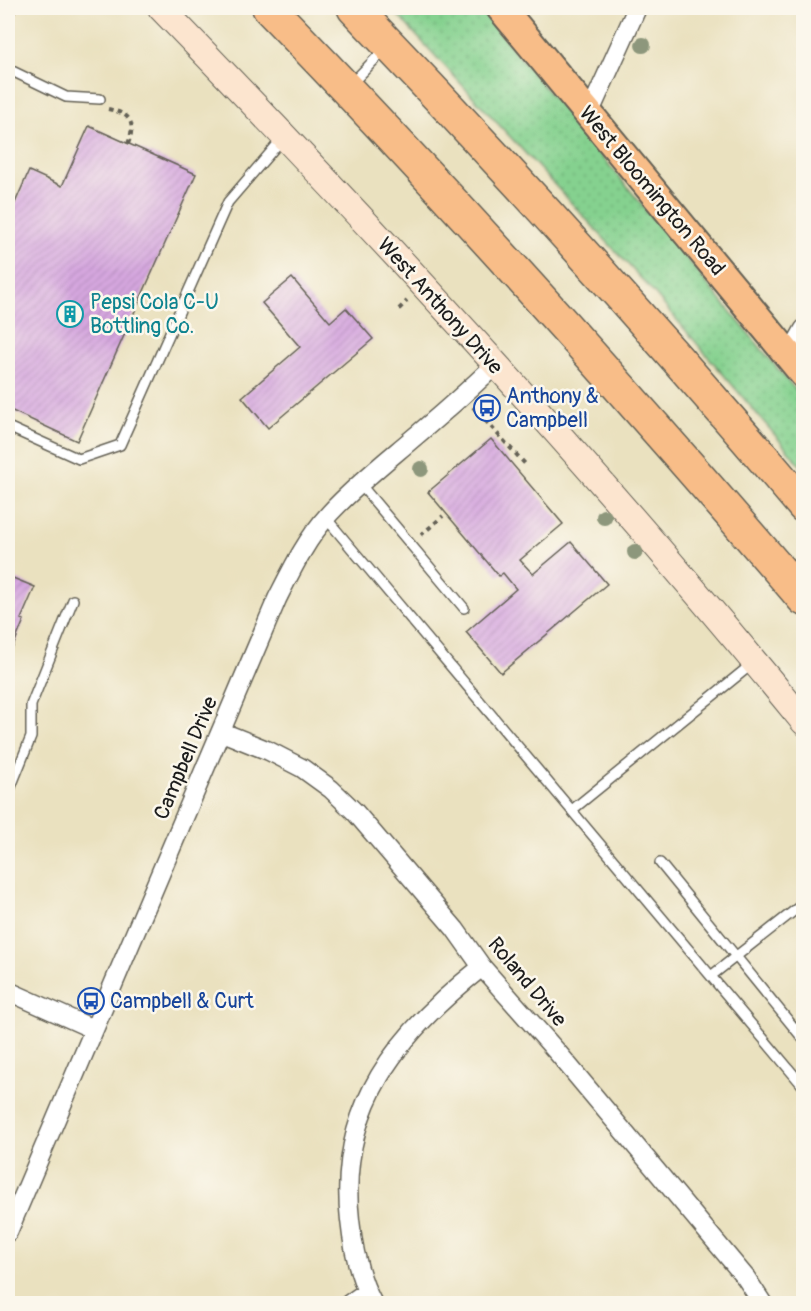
<svg xmlns="http://www.w3.org/2000/svg" width="811" height="1311" font-family="Pangolin,sans-serif">
<defs>
<pattern id="grass-dots" width="8" height="8" patternUnits="userSpaceOnUse" patternTransform="scale(1.5)"><rect width="8" height="8" fill="#85d18f"/><path d="M2 2h.1M6 6h.1" fill="none" stroke="#72b37b" stroke-width="1.8" stroke-linecap="round"/></pattern>
<pattern id="building-hatch" width="6" height="6" patternUnits="userSpaceOnUse" patternTransform="scale(1.5)"><rect width="6" height="6" fill="#d6a7df"/><path d="M-1 1l2-2M0 6l6-6M5 7l2-2" fill="none" stroke="#b78fbf"/></pattern>
</defs>
<rect width="100%" height="100%" fill="#fbf7ec"/>
<filter id="ink" filterUnits="userSpaceOnUse"><feTurbulence type="fractalNoise" baseFrequency=".0167" numOctaves="2"/><feDisplacementMap in="SourceGraphic" scale="12" xChannelSelector="R" yChannelSelector="G"/><feConvolveMatrix kernelMatrix="1 2 1 2 8 2 1 2 1" color-interpolation-filters="sRGB"/></filter>
<filter id="wash" filterUnits="userSpaceOnUse"><feTurbulence type="fractalNoise" baseFrequency=".008" numOctaves="4" result="noise"/><feDisplacementMap in="SourceGraphic" scale="24" xChannelSelector="R" yChannelSelector="G"/><feGaussianBlur stdDeviation="1.35" result="paint"/><feColorMatrix in="noise" values="0 0 0 0 0 0 0 0 0 0 0 0 0 0 0 0 0 1.4 0 .05"/><feComposite in="paint" operator="in"/></filter>
<g filter="url(#wash)">
<rect width="100%" height="100%" fill="#eae1bf"/>
<path fill="url(#grass-dots)" stroke="#507656" stroke-width="1.5" d="M391,8h88l324,391v69l-156,-183z"/>
<g id="blocks">
<path fill="url(#building-hatch)" d="M89,126l107,48 -119,267 -69,-32v-190l21,-48 33,15z
M292,278l38,44 16,-14 27,31 -105,89 -26,-31 58,-50 -38,-44z
M491,439l72,85 -43,36 13,14 38,-32 36,42 -106,89 -35,-41 50,-43 -13,-16 -4,3 -71,-84z
M8,576l27,11 -14,32 3,1 -12,29 -3,-1 -1,3z"/>
</g>
</g>
<g filter="url(#ink)">
<use href="#blocks" fill-opacity="0" stroke="#646155" stroke-width="1.5"/>
<g fill="none" stroke-linecap="round" stroke-linejoin="round">
<defs>
<path id="lane" d="M8,16l3,-8
M8,69l58,28 34,2
M351,84l34,-35
M8,427l71,32 41,-14 108,-243 55,-64
M360,484l104,124
M326,518l478,569
M8,794l23,-57v-32l42,-105
M572,810l180,-146
M660,863l144,177
M711,976l93,-73"/>
<path id="street" d="M589,114l48,-106
M789,356l15,-27
M222,732l47,19 33,17 29,21 24,23 100,117 27,38 76,86 188,225 17,26
M8,991l85,38
M8,1232l269,-633c15,-30 30,-61 53,-86 23,-25 50,-47 75,-68 31,-26 61,-52 90,-80
M349,1304l17,-12
M373,1304c-14,-26 -20,-55 -23,-84 -13,-113 48,-187 132,-253"/>
<path id="secondary" d="M161,8c222,229 441,466 643,714"/>
<path id="primary" d="M501,8l303,366"/>
<path id="highway" d="M269,8c185,191 362,389 535,591
M354,8c155,161 305,327 450,498"/>
</defs>
<use href="#lane" stroke="#646155" stroke-width="12"/>
<use href="#street" stroke="#646155" stroke-width="21"/>
<use href="#secondary" stroke="#646155" stroke-width="28"/>
<use href="#primary" stroke="#646155" stroke-width="32"/>
<use href="#highway" stroke="#646155" stroke-width="36"/>
<path stroke="#646155" stroke-width="4" stroke-dasharray="4.5 4.5" stroke-linecap="butt" d="M108,109c23,5 28,13 20,35
M399,309l8,-8
M473,407l53,58
M421,535l22,-19"/>
<use href="#lane" stroke="#fff" stroke-width="9"/>
<use href="#street" stroke="#fff" stroke-width="18"/>
<use href="#secondary" stroke="#fce5cf" stroke-width="26"/>
<use href="#primary" stroke="#f8bd88" stroke-width="28"/>
<use href="#highway" stroke="#f8bd88" stroke-width="33"/>
</g>
<g fill="#8d977b">
<circle cx="643" cy="45" r="8"/>
<circle cx="421" cy="469" r="8"/>
<circle cx="604" cy="517" r="8"/>
<circle cx="635" cy="552" r="8"/>
</g>
</g>
<defs>
<symbol id="building-ring" viewBox="-11 -11 22 22"><circle r="9.5" fill="#fbf7ec" stroke="#0f9aa8" stroke-width="1.5"/><path d="M-4-6H4V6H1V3H-1V6H-4ZM-2.5-4.3h1.7v1.8h-1.7ZM.8-4.3h1.7v1.8H.8ZM-2.5-1h1.7V.8h-1.7ZM.8-1h1.7V.8H.8Z" fill="#0f9aa8"/></symbol>
<symbol id="bus-ring" viewBox="-11 -11 22 22"><circle r="9.5" fill="#fbf7ec" stroke="#1a4fb4" stroke-width="1.5"/><path d="M-5-6H5V4H4V6H2V4H-2V6H-4V4H-5ZM-3.5-4V0h7V-4ZM-3.5 1.2v1.5H-2V1.2ZM2 1.2v1.5H3.5V1.2Z" fill="#1a4fb4"/></symbol>
</defs>
<g fill-rule="evenodd">
<use href="#building-ring" x="55" y="299" width="30" height="30"/>
<use href="#bus-ring" x="472" y="393" width="30" height="30"/>
<use href="#bus-ring" x="76" y="986" width="30" height="30"/>
</g>
<g text-anchor="middle" dominant-baseline="central" stroke-width="5" stroke-linejoin="round" paint-order="stroke">
<g font-size="21" fill="#1c1c1c" stroke="#fbf7ec">
<text transform="translate(652 191) rotate(50)">West Bloomington Road</text>
<text transform="translate(440 306) rotate(48)">West Anthony Drive</text>
<text transform="translate(186 758) rotate(-67)">Campbell Drive</text>
<text transform="translate(527 982) rotate(50)">Roland Drive</text>
</g>
<g font-size="21" fill="#0d838f" stroke="#fbf7ec" text-anchor="start">
<text x="90" y="302">Pepsi Cola C-U<tspan x="90" dy="24">Bottling Co.</tspan></text>
</g>
<g font-size="21" fill="#164399" stroke="#fbf7ec" text-anchor="start">
<text x="506" y="396">Anthony &amp;<tspan x="506" dy="24">Campbell</tspan></text>
<text x="110" y="1001">Campbell &amp; Curt</text>
</g>
</g>
<rect width="811" height="1311" fill="none" stroke="#fbf7ec" stroke-width="30"/>
</svg>
